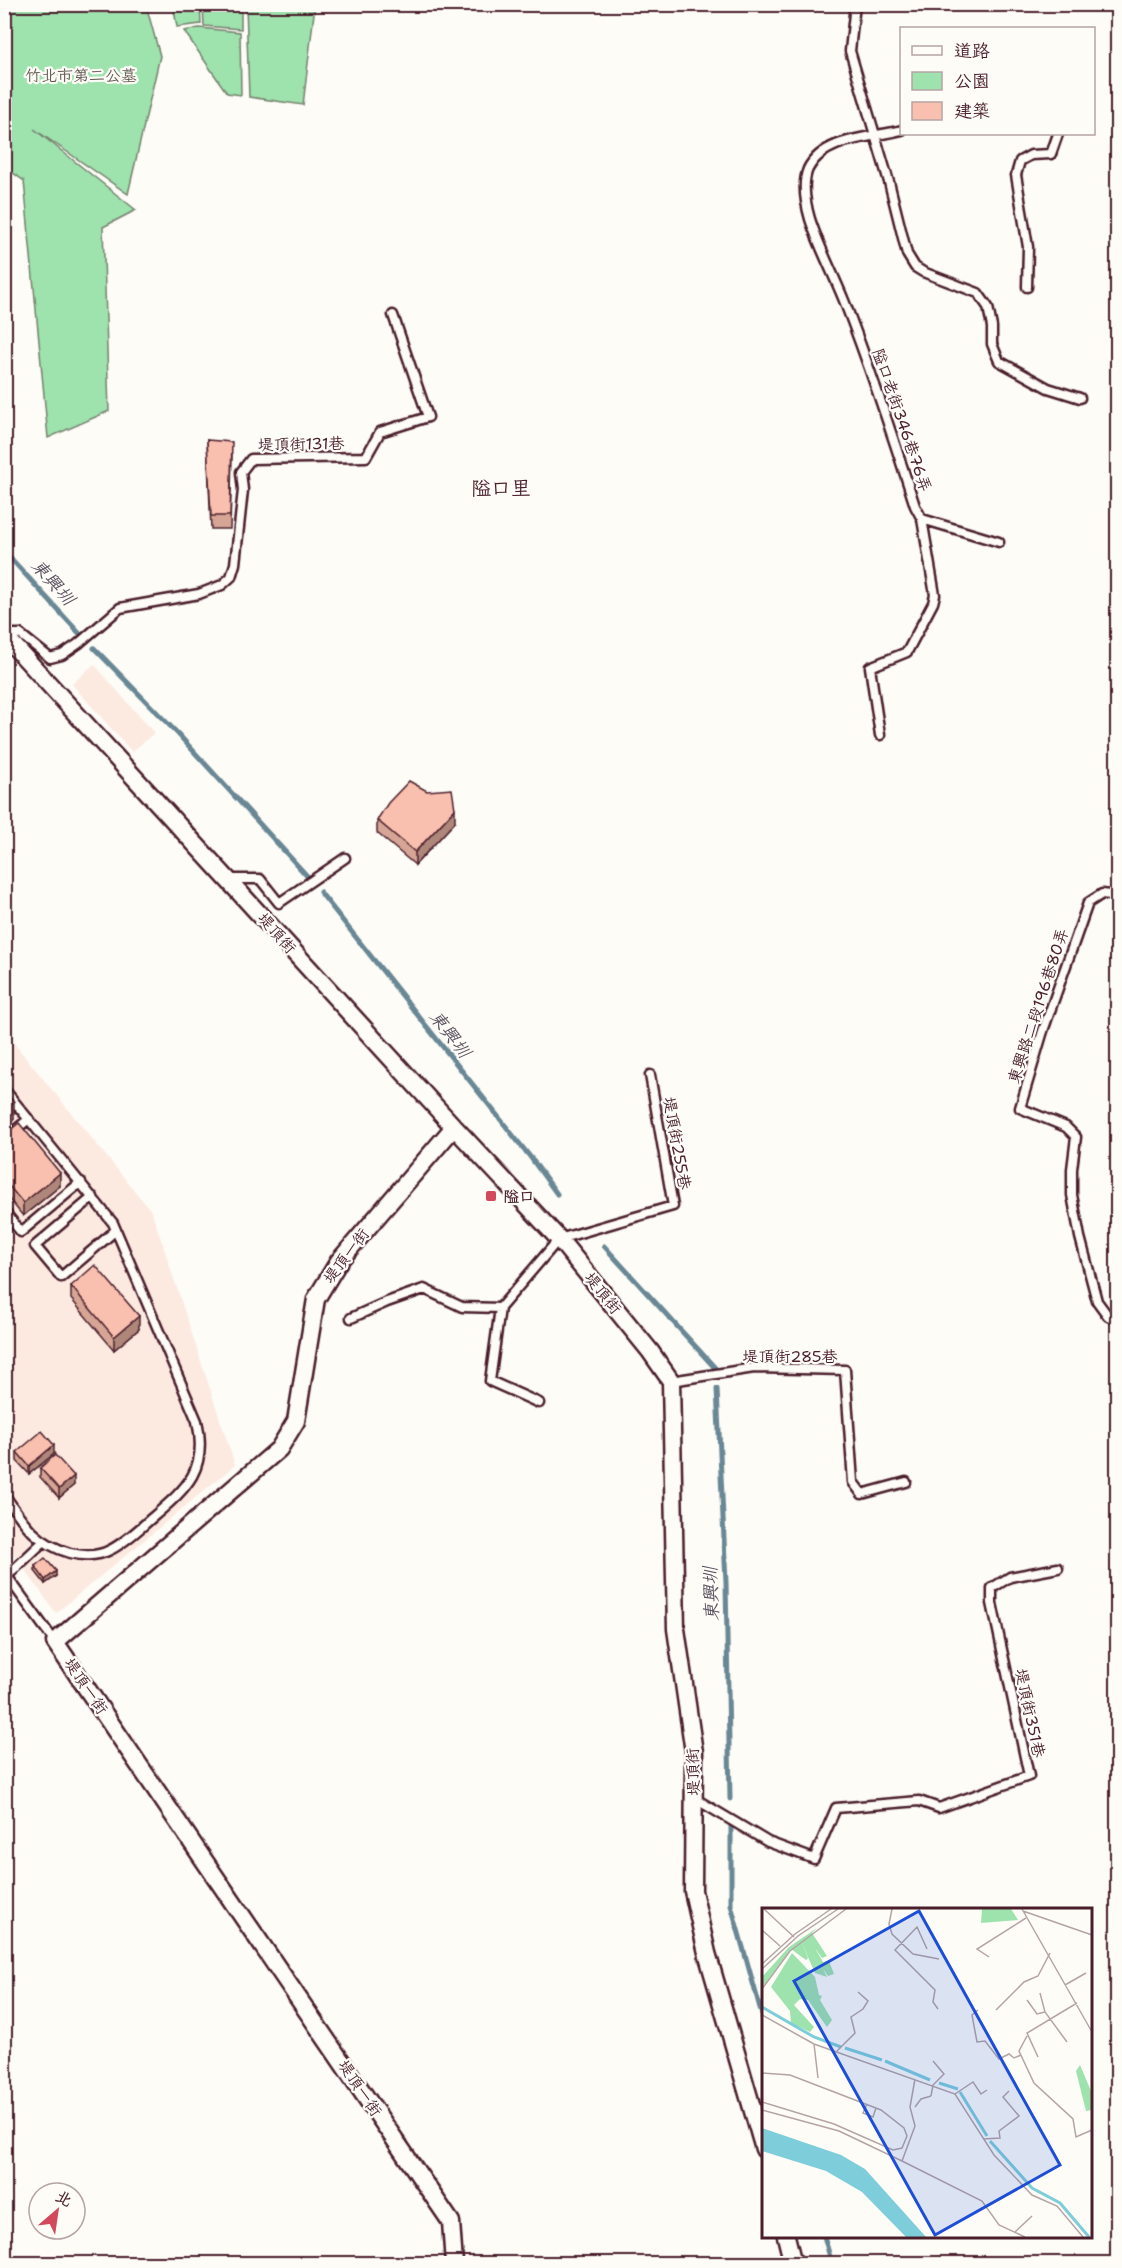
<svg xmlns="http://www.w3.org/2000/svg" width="1122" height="2268" font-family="'Shantell Sans','LXGW WenKai TC',sans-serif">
<rect width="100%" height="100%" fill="#fdfcf7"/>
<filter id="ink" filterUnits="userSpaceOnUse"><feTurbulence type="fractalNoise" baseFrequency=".0167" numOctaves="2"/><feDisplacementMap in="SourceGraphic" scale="12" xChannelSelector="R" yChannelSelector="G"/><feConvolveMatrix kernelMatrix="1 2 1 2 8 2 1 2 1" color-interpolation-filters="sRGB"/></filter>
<g filter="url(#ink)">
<path fill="#fceae1" d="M94,664l60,69 -22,19 -60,-68z
M4,1031l148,181 83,253 -179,148 -51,-71z"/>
<path fill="#9ee2ae" stroke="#74806c" stroke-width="1.5" d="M5,4l141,1 14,51 -32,138 -94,-65 102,81 -33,17 6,184 -61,27 -24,-257 -19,-14z
M173,5h27l1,19 -24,3z
M203,5h38v24l-37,-3z
M246,5h69l-12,100 -54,-8z
M199,28l41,4 1,63 -14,-2 -43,-62z"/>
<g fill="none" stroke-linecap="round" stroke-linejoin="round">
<path stroke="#698794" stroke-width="5" d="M4,551l75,82
M94,648l84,86 130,143
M320,892l211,266 26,36
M604,1246l112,123
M717,1389l9,193 4,217
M731,1818v87l33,117
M824,2236l8,28"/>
<defs>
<path id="service" d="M855,4l-5,47 39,131 18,72 8,13 8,5 55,21 10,14 4,20v17l7,17 49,27 32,10
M1027,287l1,-40 -12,-72 4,-14 11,-6 20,-1 7,-20
M922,519l77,23
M6,634h14l30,24 12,-3 16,-11 42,-36 79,-14 23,-9 9,-8 4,-13 8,-74 -2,-18 10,-13 115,-2 14,-25 48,-15 -35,-102
M880,735l-10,-68 37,-15 26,-49 2,-8 -13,-76 -7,-13c-22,-69 -44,-136 -70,-203 -11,-28 -26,-56 -35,-84 -4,-14 -8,-36 -2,-50 16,-32 63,-31 94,-39
M228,879h32l19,24 66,-45
M1118,896l-16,-2 -14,9 -45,128 -23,77 46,19 10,10 -4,32v26l8,42 17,64 11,15 10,4
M4,1089l109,134 84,198c11,48 -9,66 -44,96 -13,11 -27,25 -43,33 -13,7 -27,6 -40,3 -35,-10 -47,-31 -66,-59
M4,1139l25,-20
M93,1197l-58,49 26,31 55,-47
M4,1211l17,21 60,-50
M500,1308l-10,73 49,22
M351,1318l36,-16 37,-13 38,18 38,1 59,-69 114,-33 -23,-131
M671,1381l83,-13 91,2 8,112 9,12 44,-12
M4,1572l51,70
M7,1576l36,-34
M694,1798l74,44 46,17 22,-51 83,-7 20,7 90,-32 -37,-173v-15l18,-11 48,-9"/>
<path id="minor" d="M4,635l450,492 105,112 91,112 21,30 5,248 18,123 -1,139 14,62 57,196
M786,2236l7,28
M454,2264l-3,-42 -396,-580 224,-193 17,-28 20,-122 23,-38 115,-134"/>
</defs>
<use href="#service" stroke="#4a1f2b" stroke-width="13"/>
<use href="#minor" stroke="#4a1f2b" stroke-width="21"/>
<use href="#service" stroke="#fdfcf7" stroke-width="8"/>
<use href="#minor" stroke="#fdfcf7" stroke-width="16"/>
</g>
<path fill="#d6a596" stroke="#4a1f2b" stroke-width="1.5" d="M207,440l25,15 -2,74h-19z
M377,820l78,2 -40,43 -38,-32z
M4,1135l56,51 -37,30 -19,-23z
M71,1286l68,43 -25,21 -43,-51z
M17,1452l37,2 -25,20 -12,-13z
M40,1468l34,17 -15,13 -19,-21z
M35,1566l21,10 -11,8 -10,-13z"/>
<path fill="#ae867a" stroke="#4a1f2b" stroke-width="1.5" d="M455,809v13l-40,43v-13z
M14,1102v17l-10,8v-17z
M60,1173v13l-37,30v-13z
M139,1316v13l-25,21v-13z
M54,1445v9l-25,20v-8z
M74,1476v9l-15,13v-9z
M56,1571v5l-11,8v-4z"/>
<path fill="#f9c0af" stroke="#4a1f2b" stroke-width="1.5" d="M207,440l25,2 -2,74h-19z
M409,781l18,10 25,-2 3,20 -40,43 -38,-32 11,-17z
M4,1091l10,11 -10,8z
M19,1123l41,50 -37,30 -19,-23v-45z
M95,1265l44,51 -25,21 -43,-51z
M42,1431l12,14 -25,21 -12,-14z
M55,1455l19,21 -15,13 -19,-21z
M45,1558l11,13 -11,9 -10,-14z"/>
</g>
<rect fill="#d1495b" stroke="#fdfcf7" stroke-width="2" x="485" y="1190" width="12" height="12" rx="3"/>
<g text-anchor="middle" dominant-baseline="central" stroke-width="4.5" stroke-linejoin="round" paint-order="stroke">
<g font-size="16" fill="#635a52" stroke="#fdfcf7">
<text x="81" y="75">竹北市第二公墓</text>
</g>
<g font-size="16" fill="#4a1f2b" stroke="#fdfcf7">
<text transform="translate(902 420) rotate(71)">隘口老街346巷76弄</text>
<text transform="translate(301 444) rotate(-1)">堤頂街131巷</text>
<text transform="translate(277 933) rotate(48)">堤頂街</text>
<text transform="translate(1038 1006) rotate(-72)">東興路二段196巷80弄</text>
<text transform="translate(677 1143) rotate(80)">堤頂街255巷</text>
<text transform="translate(346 1256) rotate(-53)">堤頂一街</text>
<text transform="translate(603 1293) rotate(51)">堤頂街</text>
<text x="790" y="1356">堤頂街285巷</text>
<text transform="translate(86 1686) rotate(56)">堤頂一街</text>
<text transform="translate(1030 1713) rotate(78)">堤頂街351巷</text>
<text transform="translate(693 1772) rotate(-92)">堤頂街</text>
<text transform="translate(360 2088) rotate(56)">堤頂一街</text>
</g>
<g font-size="16" font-weight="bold" fill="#4a1f2b" stroke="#fdfcf7" text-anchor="start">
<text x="503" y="1196">隘口</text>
</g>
<g font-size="18" font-style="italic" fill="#5a5360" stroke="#fdfcf7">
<text transform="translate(53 582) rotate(48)">東興圳</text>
<text transform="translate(450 1034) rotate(52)">東興圳</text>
<text transform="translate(711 1594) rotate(-92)">東興圳</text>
</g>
<g font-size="20" fill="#4a1f2b" stroke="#fdfcf7">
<text x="501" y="488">隘口里</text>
</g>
</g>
<g transform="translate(762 1908)">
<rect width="330" height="330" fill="#fdfcf7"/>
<path d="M220,1h29l7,11 -37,3zM55,20l-5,5 15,23 -5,2 -7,-10 8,14 6,-1 5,13 -6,2 -5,-7 4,8 -12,-4 -14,-32 7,17 -2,2 -15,-11 -29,39v-11l27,-30zM30,45l23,24 4,18 3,1 -2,4 12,20 -5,7 -19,-27 -8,-1 -6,6 20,22 -4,5 -19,-9 -1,-12 -19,-24zM318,157l11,26 1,19 -6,1 -10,-40z" fill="#9ee2ae"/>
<path d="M0,220l79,27 24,14 61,68h-20l-44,-45 -36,-21 -64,-20z" fill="#7ecdda"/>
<path fill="none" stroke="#7ecdda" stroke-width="3" d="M0,99l52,30 27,10M83,140l37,12M123,153l45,19M177,175l19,6M198,184l27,44M228,233l42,47 28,15 29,34"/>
<path fill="none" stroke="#b5a4a5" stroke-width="1.5" d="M2,1l30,28M130,1l-3,15 3,10 21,20 26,5M260,1l70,123M261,3l69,24M0,22l18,16M165,41l-10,-22 -22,23 40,40 -2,12 5,7M227,49l-12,-8 49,-31M0,56l33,-30 36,-25M0,61l36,-33 40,-27M303,77l21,-12M0,81l28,-38 56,-42M278,85l5,19 22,30M265,92l10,14 8,-2M216,102l-6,5 5,27 8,-1 14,18 10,-5 5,4 7,-3M234,102l28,-28 14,-6 12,-23M0,107l52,29 141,50 39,61 38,40 25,11 26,31M265,128l-8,15 15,32 39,36 3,18 16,-7M52,136l4,34M75,143l18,-18 -4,-16 12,-8 5,-8 -10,-9M276,149l-11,-24 50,-30M0,165l28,2 91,35 23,18 3,8 -5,12 -9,2 -59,-26 -72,-22M193,186l18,-12 8,12 6,-4M169,188l2,-11 11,-11 -11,-13M105,196l-4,9 10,4 3,-9M153,199l6,-8 10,-3M0,202l77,21 63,30 80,40 17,24 26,12M221,231l17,-1 -1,-7 20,-15 -16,-19 6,-6M140,253l13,-35 -5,-19 5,-28M253,324l17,-16"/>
<path fill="#1d4ed8" fill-opacity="0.15" stroke="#1d4ed8" stroke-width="3" d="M157,3l141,254 -125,70 -141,-254z"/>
<rect width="330" height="330" fill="none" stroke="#4a1f2b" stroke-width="3"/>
</g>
<rect width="1122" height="2268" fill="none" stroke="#fdfcf7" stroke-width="24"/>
<rect x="12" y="12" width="1098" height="2244" fill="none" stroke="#4a1f2b" stroke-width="2" filter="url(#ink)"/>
<rect x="900" y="27" width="195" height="108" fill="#fdfcf7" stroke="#b5a4a5" stroke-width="1.5"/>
<rect x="912" y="46" width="30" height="9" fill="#fdfcf7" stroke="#b5a4a5" stroke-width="1.5"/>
<text x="954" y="57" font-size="18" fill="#4a1f2b">道路</text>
<rect x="912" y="72" width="30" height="18" fill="#9ee2ae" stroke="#b5a4a5" stroke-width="1.5"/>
<text x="954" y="87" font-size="18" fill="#4a1f2b">公園</text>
<rect x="912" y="102" width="30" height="18" fill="#f9c0af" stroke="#b5a4a5" stroke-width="1.5"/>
<text x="954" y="117" font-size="18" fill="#4a1f2b">建築</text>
<g transform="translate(57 2211) rotate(29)"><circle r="28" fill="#fdfcf7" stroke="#b5a4a5" stroke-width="1.5"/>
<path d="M0-4.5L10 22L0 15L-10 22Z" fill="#d1495b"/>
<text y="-9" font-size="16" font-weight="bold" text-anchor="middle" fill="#4a1f2b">北</text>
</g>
</svg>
